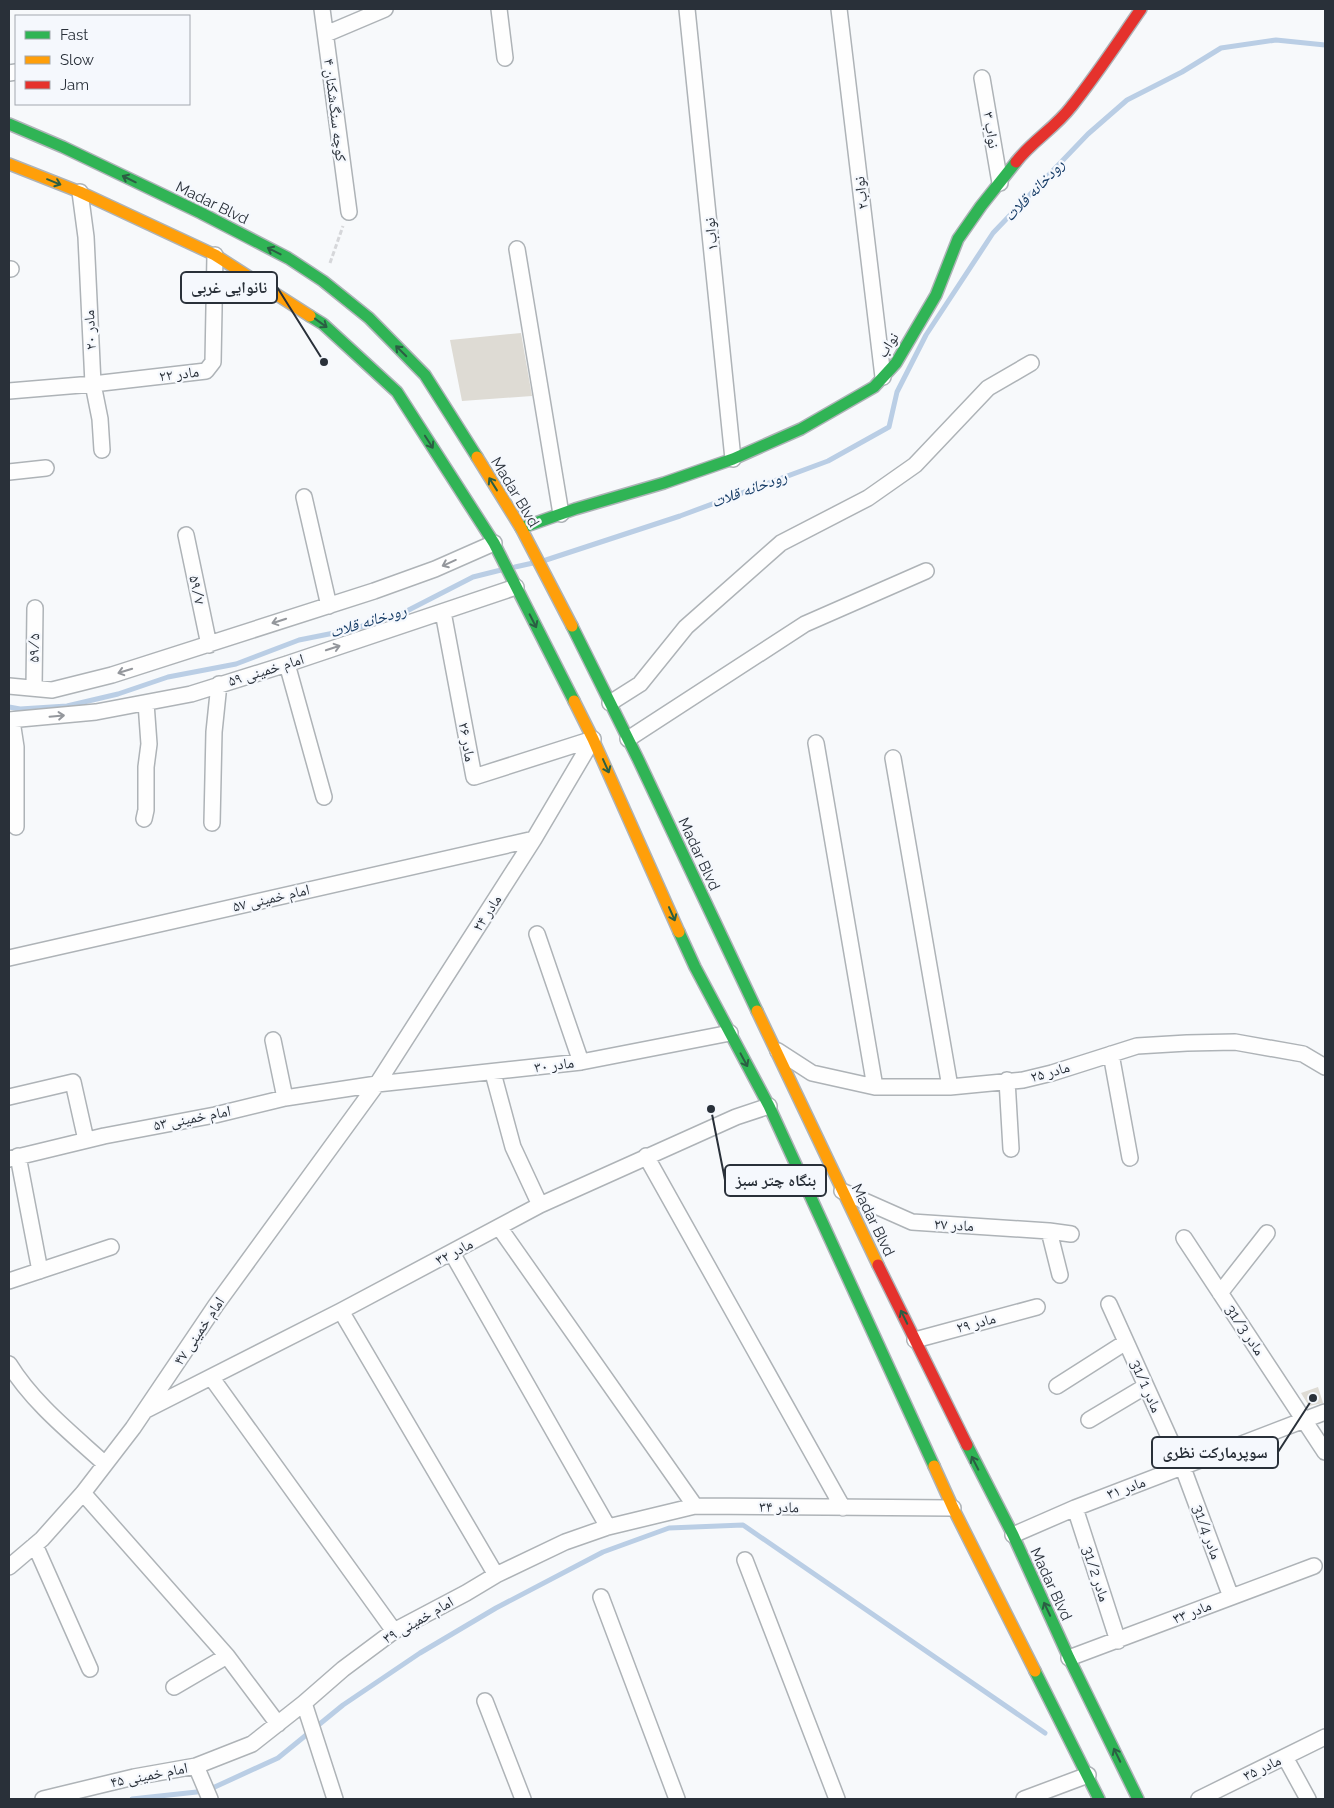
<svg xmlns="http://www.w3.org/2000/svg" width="1334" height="1808" font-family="Raleway,'Noto Naskh Arabic',sans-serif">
<rect width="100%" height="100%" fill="#f7f9fb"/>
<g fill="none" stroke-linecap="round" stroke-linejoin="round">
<path stroke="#bacee5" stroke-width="5" d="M546,560l134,-44 148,-55 61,-34 8,-35 29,-57 67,-102 95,-99 39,-34 55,-28 39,-24 55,-8 49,5
M515,567l18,-4
M9,707l11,2 47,-3 51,-12 50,-17 68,-13 63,-24 50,-10 48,-14 76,-39 28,-7
M132,1799l74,-8 72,-33 65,-53 77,-52 76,-45 107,-56 66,-24 74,-3 302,208"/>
</g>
<path fill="#dedbd4" d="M521,333l11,63 -70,5 -12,-61z
M1318,1387l5,16 -14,3 -8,-13z"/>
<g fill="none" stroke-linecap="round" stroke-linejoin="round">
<defs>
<path id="street" d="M322,9l27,203
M499,9l6,49
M687,9l46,450
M839,9l44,368
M326,34l59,-25
M9,73l7,-1
M982,78l18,105
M517,249l44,265
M9,269h2
M9,391l84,-7 -7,-147 -6,-45
M102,450l-2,-31 -7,-35 113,-13 7,-9 2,-107
M9,472l37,-4
M304,497l25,109
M186,535l23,110
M443,612l31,165 119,-38
M287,664l37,133
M9,686l43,4 60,-15 262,-84 61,-22 59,-26
M34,688l1,-80
M610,703l30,-19 46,-57 95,-84 87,-45 47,-33 73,-77 43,-25
M9,720l87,-8 95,-18 96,-30 229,-77
M12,721l4,26v80
M628,739l177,-115 121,-53
M816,743l59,344
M893,758l57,329
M144,819l2,-9v-43l3,-23 -3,-41
M212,823l2,-91 5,-48
M537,934l44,128
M9,958l525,-119
M273,1040l12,58
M778,1051l34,22 63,14h75l73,-7 29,-7 85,-27 50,-3 48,-1 68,12 22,13
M1111,1054l19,104
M493,1073l20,74 27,58
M1007,1080l4,69
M9,1097l64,-15 13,58
M18,1156l22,115
M646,1156l197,352
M9,1159l95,-23 111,-21 70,-17 92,-14 204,-22 149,-29
M842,1191l70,31 137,9 22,3
M499,1227l196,279
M1049,1231l11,44
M1184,1238l141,214
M452,1253l156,274
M9,1281l102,-34
M1220,1293l47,-60
M1109,1304l74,164 48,129
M341,1311l155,264
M915,1340l122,-33
M9,1364c24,39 62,69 96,100
M211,1377l183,254
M1057,1386l69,-44
M146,1410l195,-99 199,-106 196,-88 33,-11
M1089,1420l57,-34
M83,1493l144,163 51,68
M1075,1508l43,133
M1013,1535l62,-27 250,-96
M35,1545l55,124
M745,1560l92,239
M9,1567l33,-28 41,-46 50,-65 83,-123 161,-221 157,-245 59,-100
M601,1597l76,202
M1069,1658l245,-92
M174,1687l53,-31
M485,1701l38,98
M1285,1757l23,42
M43,1799l91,-22 62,-11
M210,1799l-14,-33 56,-22 52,-41
M335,1799l-31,-96 39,-34 51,-38 72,-38 30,-18 69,-33 43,-15 87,-21 258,2
M1024,1799l64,-24
M1199,1799l126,-62"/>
<path id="fast" d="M9,124l54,23 138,66 87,45 35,23 46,37 56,57 52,82
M310,316l13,8 74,68 97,151 80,158
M521,528l54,-19 89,-26 69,-24 68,-30 73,-42 22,-24 40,-68 22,-56 23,-33 35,-44
M572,626l66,133 119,252
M679,932l16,35 74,139 165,360
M967,1445l46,90 56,123 69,141
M1035,1671l64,128"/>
<path id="slow" d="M9,164l71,28 135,63 95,61
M477,457l44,71 51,98
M574,701l19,38 86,193
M757,1011l121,254
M934,1466l19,42 82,163"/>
<path id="jam" d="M1016,162c16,-21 39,-34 55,-55 25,-31 47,-65 70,-98
M878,1265l89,180"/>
</defs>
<use href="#street" stroke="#aeb3b7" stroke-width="18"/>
<use href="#fast" stroke="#aeb3b7" stroke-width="14"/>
<use href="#slow" stroke="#aeb3b7" stroke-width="14"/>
<use href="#jam" stroke="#aeb3b7" stroke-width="14"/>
<path stroke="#d6d7da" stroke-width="3" stroke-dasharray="5 2.5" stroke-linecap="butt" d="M330,263l13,-37"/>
<use href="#street" stroke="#fefefe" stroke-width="15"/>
<use href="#fast" stroke="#30b455" stroke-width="11"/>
<use href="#slow" stroke="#ff9f0a" stroke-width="11"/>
<use href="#jam" stroke="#e5322d" stroke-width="11"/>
</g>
<defs><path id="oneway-shaft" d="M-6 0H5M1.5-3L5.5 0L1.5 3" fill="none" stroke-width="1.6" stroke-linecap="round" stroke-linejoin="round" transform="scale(1.25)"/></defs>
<g stroke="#2b5e43">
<use href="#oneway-shaft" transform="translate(129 179) rotate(-154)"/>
<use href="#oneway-shaft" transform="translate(54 182) rotate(22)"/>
<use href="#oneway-shaft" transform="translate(274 251) rotate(-153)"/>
<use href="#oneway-shaft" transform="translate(321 323) rotate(36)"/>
<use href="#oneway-shaft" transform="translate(401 351) rotate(-135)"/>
<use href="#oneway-shaft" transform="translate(429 442) rotate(57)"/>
<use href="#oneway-shaft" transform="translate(493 484) rotate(-122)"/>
<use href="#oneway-shaft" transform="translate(533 621) rotate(63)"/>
<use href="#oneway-shaft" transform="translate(606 766) rotate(66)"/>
<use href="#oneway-shaft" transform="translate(672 914) rotate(66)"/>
<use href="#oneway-shaft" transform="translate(744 1060) rotate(62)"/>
<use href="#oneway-shaft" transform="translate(904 1317) rotate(-116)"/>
<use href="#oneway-shaft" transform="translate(975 1463) rotate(-117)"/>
<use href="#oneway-shaft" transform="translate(1047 1609) rotate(-115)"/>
<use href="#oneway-shaft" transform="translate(1117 1755) rotate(-116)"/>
</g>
<g stroke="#94979c">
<use href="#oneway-shaft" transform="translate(449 563) rotate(156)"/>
<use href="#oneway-shaft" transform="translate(279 621) rotate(162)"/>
<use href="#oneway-shaft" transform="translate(333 648) rotate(-18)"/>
<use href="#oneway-shaft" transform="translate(125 671) rotate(163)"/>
<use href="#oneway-shaft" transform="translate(57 716) rotate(-5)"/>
</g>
<g text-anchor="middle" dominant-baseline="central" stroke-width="4.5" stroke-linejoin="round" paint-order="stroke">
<g font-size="15" fill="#293039" stroke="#f5f8fd">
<text transform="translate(335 110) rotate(83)">کوچه سنگ‌شکنان ۴</text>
<text transform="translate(991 130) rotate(81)">نواب ۳</text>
<text transform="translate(861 193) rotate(-97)">نواب۲</text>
<text transform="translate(212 203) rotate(26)">Madar Blvd</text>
<text transform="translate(711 234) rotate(-96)">نواب۱</text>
<text transform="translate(90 330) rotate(-93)">مادر ۲۰</text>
<text transform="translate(888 345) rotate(-57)">نواب</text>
<text transform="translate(179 374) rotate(-7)">مادر ۲۲</text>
<text transform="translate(515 492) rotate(59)">Madar Blvd</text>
<text transform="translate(197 590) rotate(78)">۵۹/۷</text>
<text transform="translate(34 648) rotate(-89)">۵۹/۵</text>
<text transform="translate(266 670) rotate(-17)">امام خمینی ۵۹</text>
<text transform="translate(467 742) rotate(80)">مادر ۲۶</text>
<text transform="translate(699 854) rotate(65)">Madar Blvd</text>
<text transform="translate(271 898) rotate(-13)">امام خمینی ۵۷</text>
<text transform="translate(487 913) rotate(-57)">مادر ۲۴</text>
<text transform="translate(554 1065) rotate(-7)">مادر ۳۰</text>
<text transform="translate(1050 1072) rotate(-16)">مادر ۲۵</text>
<text transform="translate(192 1118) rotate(-11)">امام خمینی ۵۳</text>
<text transform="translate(873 1220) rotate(64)">Madar Blvd</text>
<text transform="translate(954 1225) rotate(3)">مادر ۲۷</text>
<text transform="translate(454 1252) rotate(-28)">مادر ۳۲</text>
<text transform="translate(976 1323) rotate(-15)">مادر ۲۹</text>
<text transform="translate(1245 1330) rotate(56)">مادر 31/3</text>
<text transform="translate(199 1331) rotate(-56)">امام خمینی ۴۷</text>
<text transform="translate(1146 1386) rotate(66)">مادر 31/1</text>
<text transform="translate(1126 1488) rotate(-20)">مادر ۳۱</text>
<text transform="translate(779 1507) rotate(1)">مادر ۳۴</text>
<text transform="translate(1207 1532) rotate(70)">مادر 31/4</text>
<text transform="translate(1096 1574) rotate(72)">مادر 31/2</text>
<text transform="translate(1051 1584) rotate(65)">Madar Blvd</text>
<text transform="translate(1192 1612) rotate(-22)">مادر ۳۳</text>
<text transform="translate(418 1620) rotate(-30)">امام خمینی ۳۹</text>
<text transform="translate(1262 1768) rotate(-26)">مادر ۳۵</text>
<text transform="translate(149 1775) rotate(-11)">امام خمینی ۴۵</text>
</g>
<g font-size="16" font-style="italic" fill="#173d67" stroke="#f5f8fd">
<text transform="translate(1034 190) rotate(-46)">رودخانه قلات</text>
<text transform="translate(749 489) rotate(-20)">رودخانه قلات</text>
<text transform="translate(368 621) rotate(-17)">رودخانه قلات</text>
</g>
</g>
<path fill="none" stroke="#293039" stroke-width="2" d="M324 362L277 287M711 1109L725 1180M1313 1398L1278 1452"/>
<g fill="#293039" stroke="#f5f8fd" stroke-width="2">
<circle cx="324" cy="362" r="5"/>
<circle cx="711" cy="1109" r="5"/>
<circle cx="1313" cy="1398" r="5"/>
</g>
<g fill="#f5f8fd" stroke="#293039" stroke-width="2">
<rect x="181" y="272" width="96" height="31" rx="5"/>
<rect x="725" y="1165" width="101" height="31" rx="5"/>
<rect x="1152" y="1437" width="126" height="31" rx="5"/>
</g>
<g font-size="16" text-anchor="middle" font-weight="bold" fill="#293039">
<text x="229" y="293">نانوایی غربی</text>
<text x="776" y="1186">بنگاه چتر سبز</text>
<text x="1215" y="1458">سوپرمارکت نظری</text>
</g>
<rect width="1334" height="1808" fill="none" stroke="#293039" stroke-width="20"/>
<rect x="15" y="15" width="175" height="90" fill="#f5f8fd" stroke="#a3a8af"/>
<rect x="25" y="31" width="25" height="8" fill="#30b455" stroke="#a3a8af"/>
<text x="60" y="40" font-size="15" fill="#293039">Fast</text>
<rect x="25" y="56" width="25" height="8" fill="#ff9f0a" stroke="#a3a8af"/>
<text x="60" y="65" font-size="15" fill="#293039">Slow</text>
<rect x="25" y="81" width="25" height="8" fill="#e5322d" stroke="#a3a8af"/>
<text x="60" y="90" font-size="15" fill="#293039">Jam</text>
</svg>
